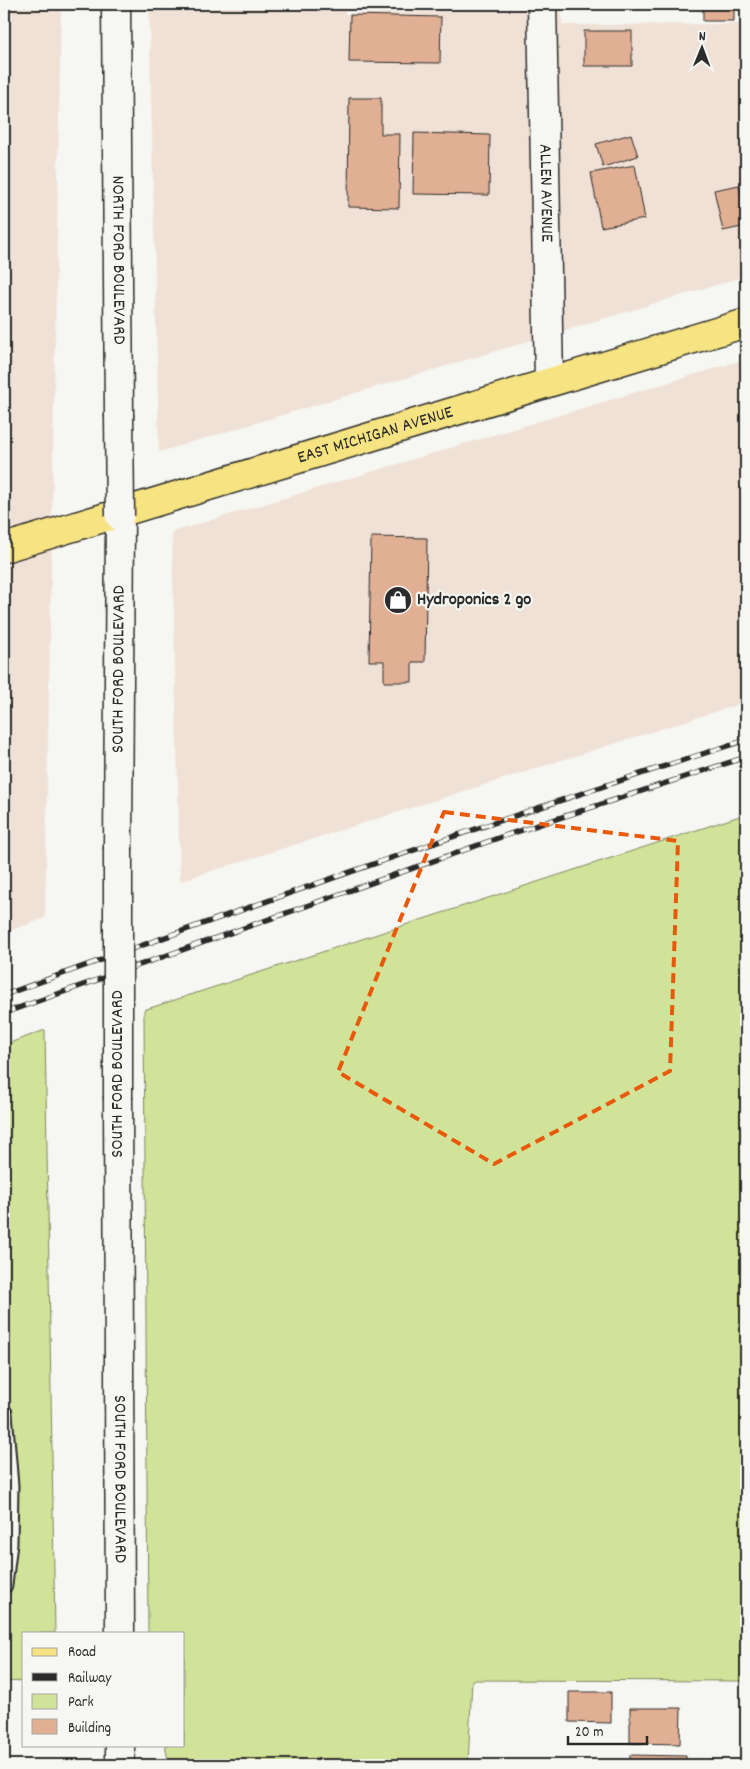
<svg xmlns="http://www.w3.org/2000/svg" width="750" height="1769" font-family="Dekko,sans-serif">
<rect width="100%" height="100%" fill="#f6f6f2"/>
<filter id="ink" filterUnits="userSpaceOnUse"><feTurbulence type="fractalNoise" baseFrequency=".02" numOctaves="2"/><feDisplacementMap in="SourceGraphic" scale="10" xChannelSelector="R" yChannelSelector="G"/><feConvolveMatrix kernelMatrix="1 2 1 2 8 2 1 2 1" color-interpolation-filters="sRGB"/></filter>
<g filter="url(#ink)">
<path fill="#f0e1d6" d="M4,4h57l-16,914 -41,15z
M149,4h196v10l216,-6 1,17 184,-1v252l-587,176z
M746,359v343l-566,179 -8,-349z"/>
<path fill="#d1e398" stroke="#7e8762" d="M746,814v867l-274,-1 -4,85h-299l-4,-20h19v-112h-36l-4,-623z
M45,1030l10,603h-31v48l-20,1v-637z"/>
<path fill="#e1af94" stroke="#2b2b2b" d="M383,4h27l-1,4 -26,-2z
M703,4h31v17h-31z
M350,15l91,2 -1,46 -91,-1z
M584,31h48v35h-48z
M349,98h32v36h19l-1,74 -51,-1z
M414,133l76,2 -1,60 -76,-1z
M631,134l7,22 -35,11 -7,-23z
M635,165l10,54 -44,8 -10,-54z
M739,185l7,41 -23,5 -9,-41z
M371,537l56,1 -2,124h-13v20h-28v-21h-15z
M569,1692h42v31l-42,-1z
M630,1708h51l-1,36 -50,-1z
M630,1755l56,1v9h-56z"/>
<g fill="none" stroke-linecap="round" stroke-linejoin="round">
<defs>
<path id="lane" d="M4,1413l6,73 -1,57 -5,42"/>
<g id="street">
<path id="s1" d="M542,4l7,378"/>
</g>
<g id="secondary">
<path id="s2" d="M116,4l3,411"/>
<path id="s3" d="M118,847l2,-331"/>
<path id="s4" d="M118,1099l2,534"/>
<path d="M120,1745v20"/>
</g>
<g id="primary">
<path id="s5" d="M4,548l742,-225"/>
</g>
</defs>
<use href="#lane" stroke="#2b2b2b" stroke-width="19"/>
<use href="#street" stroke="#2b2b2b" stroke-width="31"/>
<use href="#secondary" stroke="#2b2b2b" stroke-width="31"/>
<use href="#primary" stroke="#2b2b2b" stroke-width="31"/>
<use href="#lane" stroke="#f6f6f2" stroke-width="15"/>
<use href="#street" stroke="#f6f6f2" stroke-width="28"/>
<use href="#secondary" stroke="#f6f6f2" stroke-width="28"/>
<use href="#primary" stroke="#f6e381" stroke-width="28"/>
<defs>
<path id="rail" d="M4,995c246,-89 493,-176 742,-255
M4,1013l497,-176 245,-80"/>
</defs>
<use href="#rail" stroke="#2b2b2b" stroke-width="5.5"/>
<use href="#rail" stroke="#f6f6f2" stroke-width="4" stroke-dasharray="11" stroke-linecap="butt"/>
<defs>
<path id="secondary-bridge" d="M119,415l1,101
M118,1099v-252"/>
</defs>
<use href="#secondary-bridge" stroke="#2b2b2b" stroke-width="31" stroke-linecap="butt"/>
<use href="#secondary-bridge" stroke="#f6f6f2" stroke-width="28"/>
</g>
</g>
<path fill="none" stroke="#e8590c" stroke-width="4" stroke-dasharray="10 6" stroke-linejoin="round" d="M444,812l234,29 -8,230 -176,93 -156,-92z"/>
<defs>
<symbol id="shop-disc" viewBox="-11 -11 22 22"><circle r="9.5" fill="#2b2b2b" stroke="#f6f6f2"/><path d="M-5-2.5h2.3a2.7 3.5 0 0 1 5.4 0H5L5.5 6h-11ZM-1.5-2.5h3a1.5 2.3 0 0 0-3 0Z" fill="#fff"/></symbol>
</defs>
<g fill-rule="evenodd">
<use href="#shop-disc" x="382" y="584" width="32" height="32"/>
</g>
<g text-anchor="middle" dominant-baseline="central" stroke-width="4.5" stroke-linejoin="round" paint-order="stroke">
<g font-size="18" fill="#2b2b2b" stroke="#f6f6f2">
<text stroke="none"><textPath href="#s1" startOffset="189">ALLEN AVENUE</textPath></text>
<text stroke="none"><textPath href="#s2" startOffset="256">NORTH FORD BOULEVARD</textPath></text>
<text stroke="none"><textPath href="#s5" startOffset="388">EAST MICHIGAN AVENUE</textPath></text>
<text stroke="none"><textPath href="#s3" startOffset="178">SOUTH FORD BOULEVARD</textPath></text>
<text transform="translate(118 1074) rotate(-90)">SOUTH FORD BOULEVARD</text>
<text stroke="none"><textPath href="#s4" startOffset="380">SOUTH FORD BOULEVARD</textPath></text>
</g>
<g font-size="18" font-weight="bold" fill="#2b2b2b" stroke="#f6f6f2" text-anchor="start">
<text x="417" y="600">Hydroponics 2 go</text>
</g>
</g>
<rect width="750" height="1769" fill="none" stroke="#f6f6f2" stroke-width="20"/>
<rect x="10" y="10" width="730" height="1749" fill="none" stroke="#2b2b2b" stroke-width="2" filter="url(#ink)"/>
<rect x="22" y="1632" width="162" height="115" fill="#f6f6f2" stroke="#a5a5a2"/>
<rect x="32" y="1648" width="25" height="8" fill="#f6e381" stroke="#a5a5a2"/>
<text x="68" y="1656" font-size="15" fill="#2b2b2b">Road</text>
<rect x="32" y="1673" width="25" height="8" fill="#2b2b2b" stroke="#a5a5a2"/>
<text x="68" y="1682" font-size="15" fill="#2b2b2b">Railway</text>
<rect x="32" y="1694" width="25" height="15" fill="#d1e398" stroke="#a5a5a2"/>
<text x="68" y="1706" font-size="15" fill="#2b2b2b">Park</text>
<rect x="32" y="1719" width="25" height="15" fill="#e1af94" stroke="#a5a5a2"/>
<text x="68" y="1732" font-size="15" fill="#2b2b2b">Building</text>
<g transform="translate(702 48) rotate(1)" stroke="#f6f6f2" stroke-width="4" paint-order="stroke">
<path d="M0-4L9 19L0 12L-9 19Z" fill="#2b2b2b"/>
<text y="-8" font-size="14" font-weight="bold" text-anchor="middle" fill="#2b2b2b">N</text>
</g>
<path d="M568 1736v8h79v-8" fill="none" stroke="#2b2b2b" stroke-width="2.5"/>
<text x="575" y="1736" font-size="15" fill="#2b2b2b" stroke="#f6f6f2" stroke-width="4" paint-order="stroke">20 m</text>
</svg>
